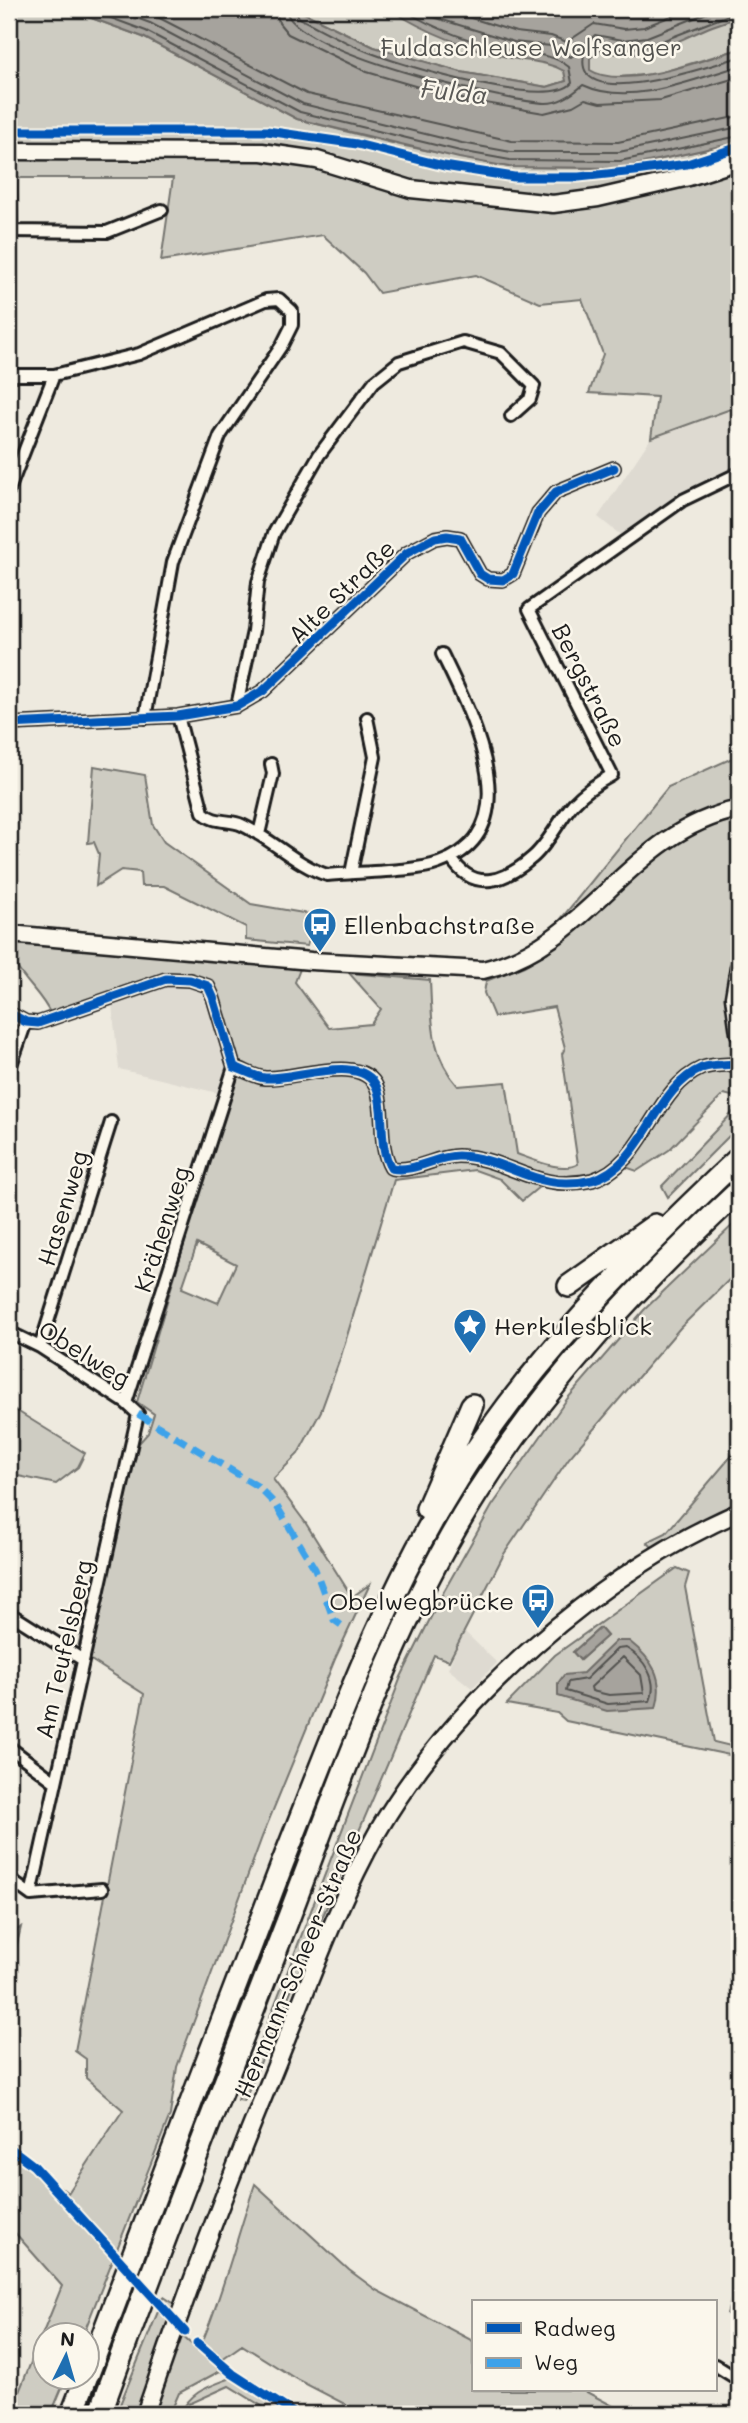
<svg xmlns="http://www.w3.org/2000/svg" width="748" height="2423" font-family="Mali,sans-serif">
<rect width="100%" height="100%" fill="#eeeadf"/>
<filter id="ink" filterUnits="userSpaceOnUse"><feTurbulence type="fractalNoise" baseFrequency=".0143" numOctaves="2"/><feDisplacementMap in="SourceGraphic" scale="14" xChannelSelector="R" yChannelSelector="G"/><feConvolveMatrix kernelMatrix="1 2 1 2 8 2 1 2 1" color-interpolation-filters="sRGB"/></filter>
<g filter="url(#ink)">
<path fill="#dedad1" d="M739,406v61l-62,30 -54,40 -25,-20 53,-79z
M167,976l45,8 24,72 -6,40 -111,-27 -8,-74z
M464,1631l33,32 -25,25 -24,-19z"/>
<path fill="#ceccc2" stroke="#75746f" stroke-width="2" fill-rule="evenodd" d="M9,9h58l76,28 154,82 103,26 109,22 112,1 118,-26v264l-88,32 6,-41 -68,-4 14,-39 -21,-55 -42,4 -64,-28 -97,18 -15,-20 -41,-38 -162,26 12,-83h-164z
M296,9h443v40l-83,25 -90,7 -19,6 -86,-15 -87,-25z
M739,755v343l-15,-4 -55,56 -32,21 -23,-8 -20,10 -44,5 -28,23 -22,-22 -25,-9 -81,10 -53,176 -20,55 -23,43 -25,25 32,43 47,75 18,-13 -35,75 -73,178 -85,230 -7,48 -87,220 -37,1v42h20l-15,36h-41l52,-128 -53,-60v-86l6,4 -4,4 57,45 55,-83 -37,-32v-19l-11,-8 69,-357 -67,-43 42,-176 11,5 9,-37 9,-10 6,-19 -17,-12 72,-241 27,-105 -15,-53 -9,-19 -19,-8 -142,39c-11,-26 -42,-44 -42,-73l291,27 -5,13 34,46 42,-4 10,-15 -32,-36 81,7c2,39 0,75 28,106l48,-4 11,72c17,6 45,19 61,10l-16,-110 3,-6 -11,-41 -60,10 -10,-24 2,-12 38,-15 24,-14 4,-22 116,-143zM197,1244l39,20 -18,39 -36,-15z
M94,766l51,9 8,50 11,17 87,62 64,11 -8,31 -61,-6v-13l-82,-41h-23l-1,-14 -19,-2 -25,16 3,-32 -5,-12 -6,1z
M739,1106v20l-71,71 -6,-11z
M739,1219v51l-59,58 -111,130 -65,96 -55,107 -15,-6 -190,446 -6,-1 163,-423 43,-86 48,-85 75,-107 77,-89z
M9,1406l76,47 -7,14 -22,17 -47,-10z
M739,1447v58l-86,43 -6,-6 19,-9z
M677,1568l12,5 -4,14 29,155 25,6v9l-173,-36 -9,-8 -50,-9 48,-49zM600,1628l7,8 -27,24 -7,-8z
M21,1927l-11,47 -1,2v-40z
M255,2184l94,86 27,20 97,51v49h110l45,24h-264l-68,-35 -54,-34 -20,14 26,22 54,33h-27l-46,-28 -40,18 -5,10h-4c11,-23 28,-27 51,-36l-11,-7 -41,22 -9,21h-19l30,-79 37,33 -15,-28c21,-50 34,-104 52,-156z
M739,2271v51l-12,-8z
M164,2297l12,8 -38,109h-22z"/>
<path fill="#a6a39d" stroke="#6f6d69" stroke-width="2" d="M67,9h229l78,38 87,25 86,15 19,-6 -2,-10c-18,-10 -33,-9 -53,-13 -43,-9 -85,-26 -122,-49h350v9c-51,10 -83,49 -139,32l-10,8v12c32,21 114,-10 149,-21v93l-118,26 -112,-1 -50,-9 -162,-39 -154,-82z
M600,1628l7,8 -27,24 -7,-8z
M616,1641h13c23,18 36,37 27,67l-49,3 -49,-15v-13l6,-8 19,-2z"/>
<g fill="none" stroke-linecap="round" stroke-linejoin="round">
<path stroke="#535250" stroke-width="2" d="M87,9l59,22 154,81 160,39 50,9 110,1 119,-25
M112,9l38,14 153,81 159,39 49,9h108l120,-25
M142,9l165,85 205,47 106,1 121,-26
M276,9l3,14 9,11 79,38 89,26 88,15 29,-7 12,-7 15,4 61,-3 78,-23
M286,9c2,41 219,93 260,94 15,0 27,-9 37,-18 47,22 109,-5 156,-19
M295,9l4,9c24,12 48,26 72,35 34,13 177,57 201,30l-3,-16c-18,-14 -34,-12 -56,-16 -37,-7 -79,-22 -111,-42
M418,9l12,7 84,26 37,4 20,11 24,-22 28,5 24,-3 70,-28
M442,9l74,23 35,4 16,6 27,-18 30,5 20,-2 45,-18
M739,11l-90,35 -27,3 -24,-6 -14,12c-12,60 129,10 155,2
M626,1648c18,10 33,32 24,53l-42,3 -42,-13 2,-9 18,-3 31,-30z
M623,1657l18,18 3,18 -35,2 -17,-4 -1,-4z"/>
<defs>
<path id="street" d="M9,151l2,80
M9,231l98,1 55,-22
M9,375h45l85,-21 127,-54 13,-1 13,12v14l-10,20 -62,91 -47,126 -28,156
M9,490l45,-115
M237,706l16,-75 5,-49 16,-49 45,-78 55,-73 25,-20 64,-20 38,11 33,33 -4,13 -19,17
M178,716l25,96c10,12 26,7 39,13 30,14 54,40 85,50 27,-3 89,-3 112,-12 94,-33 31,-151 3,-209
M9,724l169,-8 59,-10 26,-15 144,-138 28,-15 12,-2 13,2 20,36 8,5 15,1 10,-6 25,-61 18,-21 58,-24
M259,834l14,-60 -2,-10
M451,858c23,36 55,23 82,-1 16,-14 26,-37 40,-53 11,-12 24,-21 39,-29l-83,-166 154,-109 56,-27
M351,873l24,-116 -8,-39
M9,1013l17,9 12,1 128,-44 24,1 18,6 5,11 21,70c10,3 21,10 31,11 30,2 98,-26 112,10 9,25 0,56 14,80 24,5 44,-12 67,-12 50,1 78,38 134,24 53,-15 61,-91 110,-112 12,-4 25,-3 37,-4
M9,1071l17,-49
M9,1332l31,15 86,56 12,11 -107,481
M40,1347l71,-225
M126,1403l108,-336
M9,1613l74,47
M9,1747l45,34
M9,1879l22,16 71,-6
M715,2365l24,15"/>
<path id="secondary" d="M9,151l253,1 55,8 94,29 142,15 45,-6 91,-21 50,-16
M9,934l302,27 172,9c110,-26 142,-137 256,-161
M739,967l-5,30 5,36
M145,2414c39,-115 82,-229 128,-341 33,-81 62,-166 105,-242 77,-132 222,-258 361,-319"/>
<path id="highway" d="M569,1286l86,-61
M427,1509l45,-104
M88,2374c65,-170 129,-342 195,-512 52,-131 99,-263 174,-383 76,-121 179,-224 282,-321
M72,2414l14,-36
M100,2414c59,-165 124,-328 187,-492 56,-146 106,-297 190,-429 72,-113 164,-211 262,-302"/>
</defs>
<use href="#street" stroke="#1c1c1c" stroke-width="16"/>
<use href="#secondary" stroke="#1c1c1c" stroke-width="21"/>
<use href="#highway" stroke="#1c1c1c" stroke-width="26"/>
<use href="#street" stroke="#fbf7ec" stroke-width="10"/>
<use href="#secondary" stroke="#fbf7ec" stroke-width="16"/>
<use href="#highway" stroke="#fbf7ec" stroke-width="21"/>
<path stroke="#3da2ea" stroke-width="7" stroke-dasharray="14 7" stroke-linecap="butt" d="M138,1414l119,72 19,19 39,64 19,51 7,5"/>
<defs>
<path id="cycleway" d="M9,131h258l90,13 87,22 70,11h65l56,-6 52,-7 52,-17
M9,724l169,-8 59,-10 26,-15 144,-138 28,-15 12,-2 13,2 20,36 8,5 15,1 10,-6 25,-61 18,-21 58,-24
M9,1013l17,9 12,1 128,-44 24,1 18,6 5,11 21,70c10,3 21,10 31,11 30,2 98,-26 112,10 9,25 0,56 14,80 24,5 44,-12 67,-12 50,1 78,38 134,24 53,-15 61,-91 110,-112 12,-4 25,-3 37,-4
M9,2147l25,19 151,166
M197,2343l36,31 62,40"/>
</defs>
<use href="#cycleway" stroke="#fbf7ec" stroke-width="13"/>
<use href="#cycleway" stroke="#0057b8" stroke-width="9"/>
</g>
</g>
<defs>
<symbol id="bus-pin" viewBox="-11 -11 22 30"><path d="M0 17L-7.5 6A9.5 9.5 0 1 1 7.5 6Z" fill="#1f6fb2" stroke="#fbf7ec"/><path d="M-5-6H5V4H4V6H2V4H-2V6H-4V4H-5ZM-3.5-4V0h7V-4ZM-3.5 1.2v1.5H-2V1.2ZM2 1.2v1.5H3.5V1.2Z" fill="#fff"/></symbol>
<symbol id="sight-pin" viewBox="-11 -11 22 30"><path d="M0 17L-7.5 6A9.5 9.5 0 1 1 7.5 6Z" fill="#1f6fb2" stroke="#fbf7ec"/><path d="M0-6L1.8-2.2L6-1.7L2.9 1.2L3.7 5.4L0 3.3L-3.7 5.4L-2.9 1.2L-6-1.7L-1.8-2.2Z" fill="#fff"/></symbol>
</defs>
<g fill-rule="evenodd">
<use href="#bus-pin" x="301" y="905" width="38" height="52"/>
<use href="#sight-pin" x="451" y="1306" width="38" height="52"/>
<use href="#bus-pin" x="519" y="1581" width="38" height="52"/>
</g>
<g text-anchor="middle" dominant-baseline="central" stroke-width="5" stroke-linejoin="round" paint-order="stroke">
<g font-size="24" fill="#51514e" stroke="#fbf7ec">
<text x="531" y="46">Fuldaschleuse Wolfsanger</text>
</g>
<g font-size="24" fill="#1c1c1c" stroke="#fbf7ec">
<text transform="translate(341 591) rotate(-44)">Alte Straße</text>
<text transform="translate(590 685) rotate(63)">Bergstraße</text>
<text transform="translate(62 1208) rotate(-73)">Hasenweg</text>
<text transform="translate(161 1229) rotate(-72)">Krähenweg</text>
<text transform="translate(85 1353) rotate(32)">Obelweg</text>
<text transform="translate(63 1649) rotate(-77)">Am Teufelsberg</text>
<text transform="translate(297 1963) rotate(-67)">Hermann-Scheer-Straße</text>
</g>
<g font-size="24" fill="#1c1c1c" stroke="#fbf7ec" text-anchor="start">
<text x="344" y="924">Ellenbachstraße</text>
<text x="494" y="1325">Herkulesblick</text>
<text x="514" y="1600" text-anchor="end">Obelwegbrücke</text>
</g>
<g font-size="26" font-style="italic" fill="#5a5956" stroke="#fbf7ec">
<text transform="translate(454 91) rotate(6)">Fulda</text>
</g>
</g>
<rect width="748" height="2423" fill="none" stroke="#fbf7ec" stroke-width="35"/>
<rect x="18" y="18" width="713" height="2388" fill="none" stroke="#1c1c1c" stroke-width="2.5" filter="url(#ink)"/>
<rect x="472" y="2300" width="245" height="91" fill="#fbf7ec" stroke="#a29f99" stroke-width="2"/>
<rect x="486" y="2323" width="35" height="10" fill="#0057b8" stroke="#a29f99" stroke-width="2"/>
<text x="534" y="2336" font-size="21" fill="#1c1c1c">Radweg</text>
<rect x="486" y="2358" width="35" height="10" fill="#3da2ea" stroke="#a29f99" stroke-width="2"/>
<text x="534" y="2370" font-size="21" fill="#1c1c1c">Weg</text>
<g transform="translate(66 2356) rotate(5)"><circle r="33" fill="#fbf7ec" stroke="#a29f99" stroke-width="2"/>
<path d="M0-5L12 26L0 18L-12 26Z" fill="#1f6fb2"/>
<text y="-10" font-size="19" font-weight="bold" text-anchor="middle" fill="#1c1c1c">N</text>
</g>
</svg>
